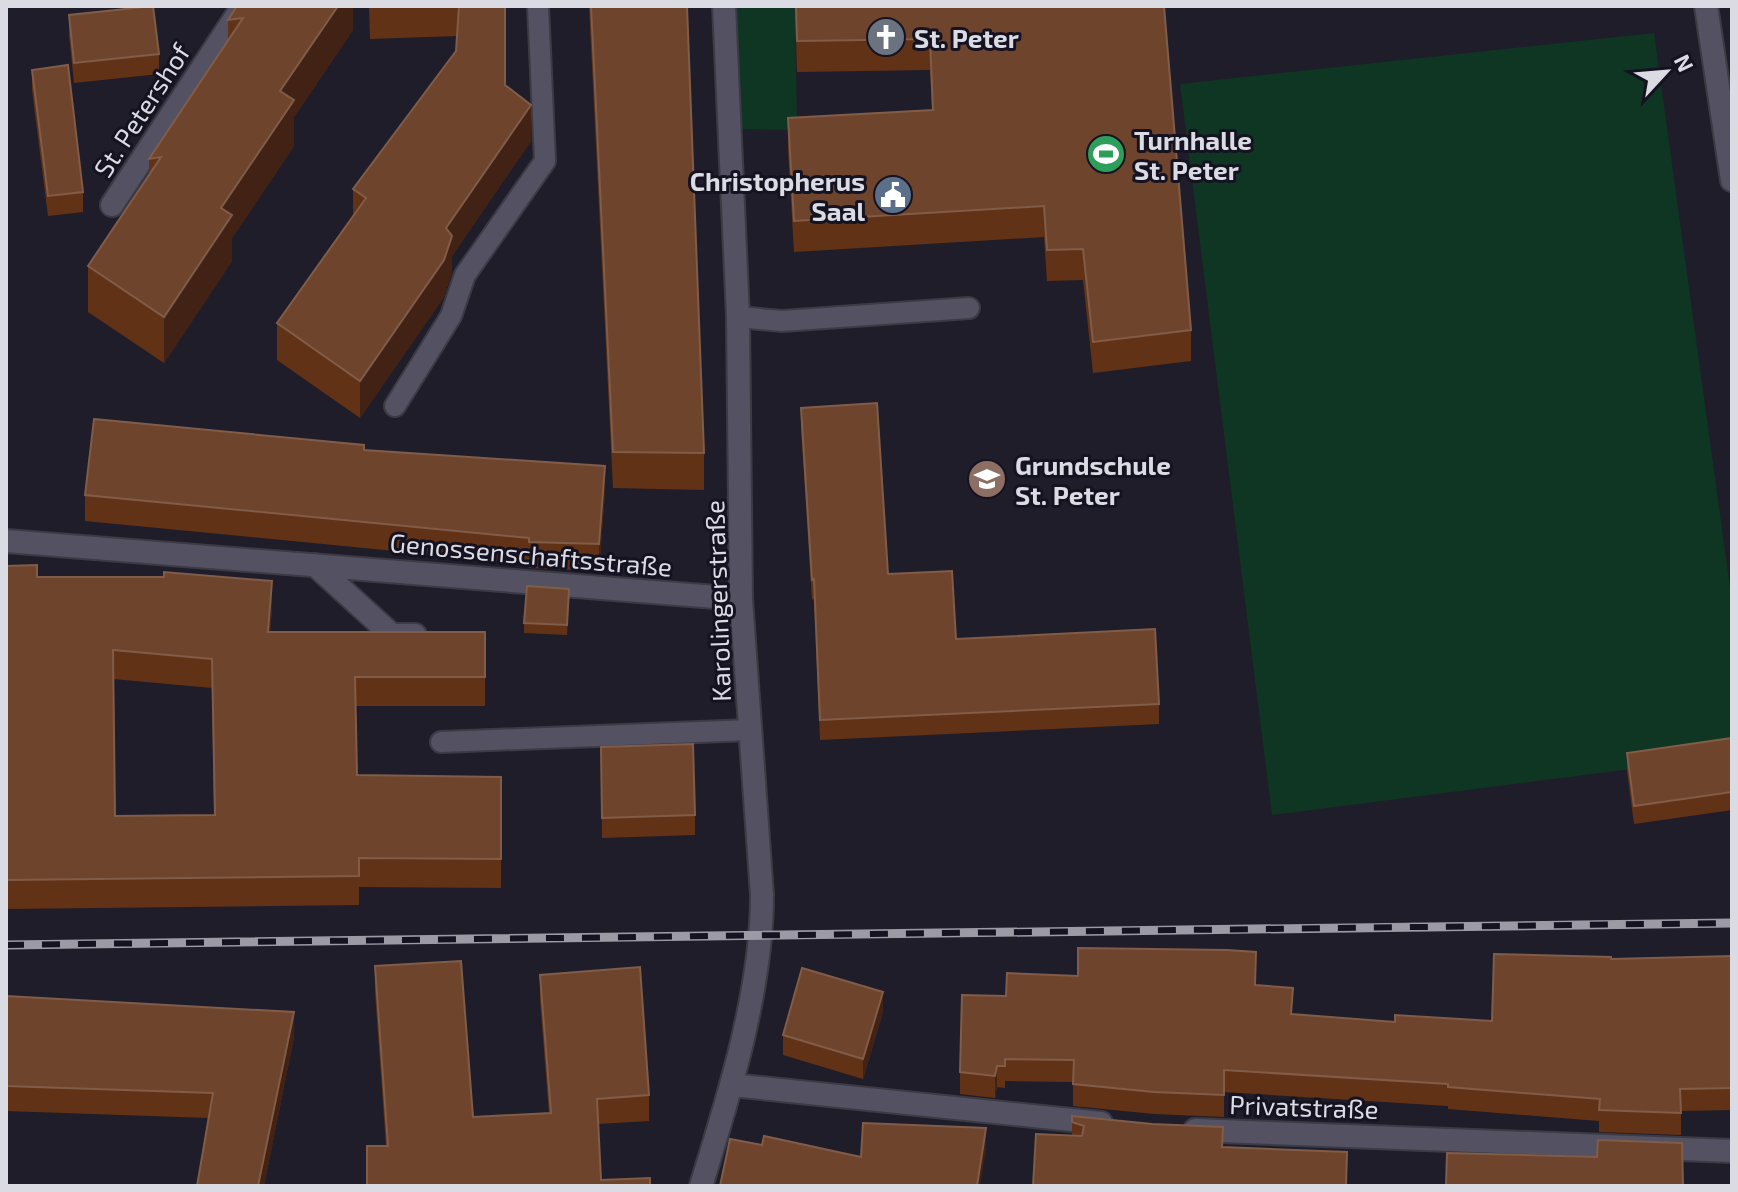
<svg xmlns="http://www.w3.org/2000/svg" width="1738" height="1192" font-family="'Exo 2',sans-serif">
<rect width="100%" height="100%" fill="#1f1d2a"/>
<path fill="#0f3622" d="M733,6h62l2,124 -60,-1z
M1654,33l78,569v154l-460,59 -92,-731z"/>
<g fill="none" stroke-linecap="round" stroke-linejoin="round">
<defs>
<path id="service" d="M738,317l44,4 187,-13
M395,406l56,-90 14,-41 80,-114 -7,-155
M441,742l309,-12"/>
<path id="minor" d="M112,205l131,-199
M6,541l735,58
M315,565l77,70h23
M732,1085l369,38
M1195,1130l537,21
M701,1186c28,-90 61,-196 61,-291l-21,-296 -3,-282 -14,-311"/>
<path id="tertiary" d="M1706,6l26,174"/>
</defs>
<use href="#service" stroke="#3b3a45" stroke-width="24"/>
<use href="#minor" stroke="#3b3a45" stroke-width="26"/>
<use href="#tertiary" stroke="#3b3a45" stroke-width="26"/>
<use href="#service" stroke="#545262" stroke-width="20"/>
<use href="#minor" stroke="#545262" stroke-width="22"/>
<use href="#tertiary" stroke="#545262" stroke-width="22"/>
<defs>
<path id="rail" d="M6,945l1726,-22"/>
</defs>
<use href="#rail" stroke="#9c9ba5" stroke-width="9"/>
<use href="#rail" stroke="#151321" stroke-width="6" stroke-dasharray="18" stroke-linecap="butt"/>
</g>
<path fill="#623216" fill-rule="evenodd" d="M353,6v24l-59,87v29l-62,92v23l-68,102 -76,-51v-46l61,-91v-16l79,-118v-21z
M369,6h136v79l26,56 -79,115v16l-8,25 -84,121 -83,-58v-37l76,-107v-27l103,-138 1,-15 -87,3z
M589,6h98l17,447v37l-91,-2z
M795,6h369l27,324v31l-98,12 -10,-93 -36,1 -3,-44 -250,15 -6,-102v-32l144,-8 -2,-40 -133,2z
M69,15l90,39v20l-85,9 -5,-48z
M32,70l51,122v20l-35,4 -16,-126z
M801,408l87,166 68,65 203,65v20l-339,16 -6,-141 -2,1 -11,-172z
M605,492l-6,79 -70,-3v-4l-444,-43v-26z
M6,566l31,11 235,33 -2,22h215v74h-129l1,69 144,2v111l-142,-1v18l-353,4zM113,679l99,9 2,127 -99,1z
M569,599l-2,36 -43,-2v-10z
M1732,738v72l-98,14 -7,-53v-18z
M601,747l94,68v20l-93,3z
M1732,956v154l-51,1v24l-82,-3v-11l-151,-12v-3l-224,-14v25l-70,-3 -81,-8v-24l-68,-1v7l-8,-1 -2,11 -35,-4v-22l46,-76 72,-20 178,9 37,29 102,8 97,-1 119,-62z
M375,966l98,151 76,-3 -9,-114v-25l109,120v26l-51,3 3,56 -234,6 19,-40 -11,-154z
M6,996l288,41 -30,149h-67l11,-68 -202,-7z
M883,1012l-20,67 -80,-24v-20z
M1072,1116l151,31 124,5v34h-314l39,-50z"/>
<path fill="#422214" d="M338,6h15v24l-59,87v29l-62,92v23l-68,102v-46l116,-226z
M531,105v36l-79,115v16l-8,25 -84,121v-37l86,-153z
M605,466v26l-6,79v-27z
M272,581v29l-4,50v-28z
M883,992v20l-20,67v-20z
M294,1012v25l-30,149h-6z
M997,1066v21l-2,11v-22z
M986,1128v22l-6,36h-3z"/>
<path fill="#6f442c" stroke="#805c49" stroke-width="2" fill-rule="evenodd" d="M153,6l6,48 -85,9 -5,-48z
M237,6h101l-58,85 14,9 -73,108 11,7 -68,102 -76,-51 73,-109 -12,2 94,-141 -15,2z
M459,6h46v79l26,20 -85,123 6,8 -8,24 -84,121 -83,-58 89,-125 -13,-9 103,-138z
M591,6h96l17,447 -91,-1z
M796,6h368l27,324 -98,12 -10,-93 -36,1 -3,-44 -250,15 -6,-103 145,-8 -3,-71 -133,2z
M68,65l15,127 -35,4 -16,-126z
M877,403l11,171 64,-3 4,68 199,-10 4,75 -339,16 -6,-141 -2,1 -11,-172z
M94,419l270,26v5l241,16 -6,78 -70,-2v-4l-444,-43z
M37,565v12h127v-5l108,9 -4,51h217v45h-130l2,98 144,2v82l-142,-1v18l-353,4v-314zM113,650l99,9 3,156 -100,1z
M527,586l42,3 -2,36 -43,-2z
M1732,738v54l-98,14 -7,-53z
M693,744l2,71 -93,3 -1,-71z
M1078,948l149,2 29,2 -1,33 38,3 -2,26 104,8v-7l97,6 2,-67 117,3v2l121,-3v132l-52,1 1,24 -82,-3 1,-11 -152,-12v-3l-224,-14v25l-70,-3 -81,-8 1,-24 -69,-1v7h-8l-2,10 -35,-4 2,-77 44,1 1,-23 71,3z
M461,961l12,156 78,-4 -11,-138 100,-8 9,128 -52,4 4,81 49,-2v8h-283v-40h21l-13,-180z
M802,968l81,24 -20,67 -80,-24z
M6,996l288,16 -36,174h-61l16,-93 -207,-7z
M1072,1116l80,8 71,3 -1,20 125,5 -1,34h-313l3,-52 46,2 2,-10 -12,-4z
M863,1123l123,5 -9,58h-257l10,-47 32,6 2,-9 97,21z
M1598,1140l84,3 1,43h-237l1,-33 150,4z"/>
<defs>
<symbol id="church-disc" viewBox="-11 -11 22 22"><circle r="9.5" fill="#6b7280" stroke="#151321"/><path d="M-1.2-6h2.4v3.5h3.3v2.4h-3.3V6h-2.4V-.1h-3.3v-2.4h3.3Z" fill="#fff"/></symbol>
<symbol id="stadium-disc" viewBox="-11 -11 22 22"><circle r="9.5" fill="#2e9e5b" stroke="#151321"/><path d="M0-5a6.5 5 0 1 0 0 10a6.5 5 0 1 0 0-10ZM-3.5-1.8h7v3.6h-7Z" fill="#fff"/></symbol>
<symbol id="civic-disc" viewBox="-11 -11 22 22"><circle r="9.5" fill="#5c6f8a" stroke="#151321"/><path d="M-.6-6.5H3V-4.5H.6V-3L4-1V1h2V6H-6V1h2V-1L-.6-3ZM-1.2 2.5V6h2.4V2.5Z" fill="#fff"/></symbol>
<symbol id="school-disc" viewBox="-11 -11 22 22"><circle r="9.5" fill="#8d6e63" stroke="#151321"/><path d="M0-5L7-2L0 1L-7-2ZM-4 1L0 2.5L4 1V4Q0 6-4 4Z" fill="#fff"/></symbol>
</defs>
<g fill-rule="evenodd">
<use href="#church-disc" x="864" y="15" width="44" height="44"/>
<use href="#stadium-disc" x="1084" y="132" width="44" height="44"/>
<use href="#civic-disc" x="871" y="173" width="44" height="44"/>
<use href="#school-disc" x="965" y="457" width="44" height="44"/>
</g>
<g text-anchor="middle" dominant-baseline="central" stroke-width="6" stroke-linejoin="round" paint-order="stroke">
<g font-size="26" font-weight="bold" fill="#dbdbe4" stroke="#151321" text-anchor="start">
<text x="914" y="37">St. Peter</text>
<text x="1134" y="139">Turnhalle<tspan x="1134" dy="30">St. Peter</tspan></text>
<text x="865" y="180" text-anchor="end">Christopherus<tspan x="865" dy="30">Saal</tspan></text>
<text x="1015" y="464">Grundschule<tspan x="1015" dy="30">St. Peter</tspan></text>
</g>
<g font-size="26" fill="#dbdbe4" stroke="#151321">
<text transform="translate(141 110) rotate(-57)">St. Petershof</text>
<text transform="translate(531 554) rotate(5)">Genossenschaftsstraße</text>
<text transform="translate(717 601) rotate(-92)">Karolingerstraße</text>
<text transform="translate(1304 1106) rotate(2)">Privatstraße</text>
</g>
</g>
<rect width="1738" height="1192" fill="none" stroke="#dbdbe4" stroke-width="16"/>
<g transform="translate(1666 72) rotate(64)" stroke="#151321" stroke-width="6" paint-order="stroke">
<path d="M0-6L14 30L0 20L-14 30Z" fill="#dbdbe4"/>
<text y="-12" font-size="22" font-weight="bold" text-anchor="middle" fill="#dbdbe4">N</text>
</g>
</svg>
